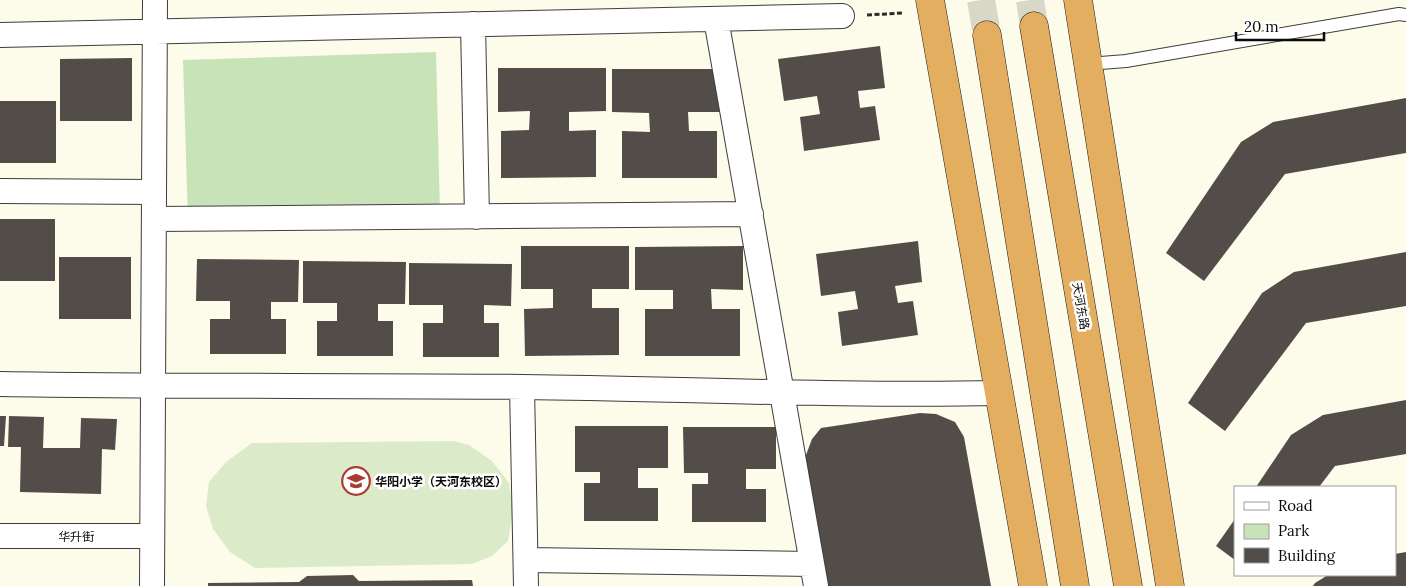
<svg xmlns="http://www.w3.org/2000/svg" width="1406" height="586" font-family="Lora,'Noto Sans SC',serif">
<rect width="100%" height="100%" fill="#fdfbea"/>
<path fill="#c9e3b8" d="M436,52l4,162 -252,7 -5,-161z"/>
<path fill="#dbebc9" d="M454,441l15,4 23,16 17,22 4,26 -5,32 -16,15 -20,8 -217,4 -25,-16 -17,-23 -7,-23 3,-24 17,-20 26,-19z"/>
<path fill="#524d48" d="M880,46l5,42 -27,3 2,17 15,-2 5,34 -76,11 -4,-34 20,-3 -3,-18 -33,5 -6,-42z
M132,58v63h-72v-62z
M498,68h108v43l-37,1v19l27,-1v47l-95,1v-47l28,-1 1,-19 -32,1z
M612,69h108v43h-32l1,19h28v47h-95v-47l28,1 -1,-19 -37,-1z
M1406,98v55l-121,21 -81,107 -38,-28 75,-111 32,-20z
M0,101h56v62h-56z
M0,219h55v62h-55z
M918,241l4,41 -27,4 3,17 15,-2 5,34 -76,11 -4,-34 20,-3 -3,-18 -34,5 -5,-42z
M521,246h108v43h-37v19h27v47l-94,1 -1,-47 29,-1v-19h-32z
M743,246v44l-32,-1 1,20h28v47h-95v-47h28v-19h-38v-43z
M1406,252v54l-100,17 -81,108 -37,-28 74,-110 32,-21z
M59,257h72v62h-72z
M197,259l102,1 -1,42h-27v17h15v35h-76v-35h20v-18h-34z
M303,261l103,1 -1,42h-27v17h15v35h-76v-35h20v-18h-34z
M409,263l103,1 -1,42 -27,-1v18h15v34h-76v-34h20v-18h-34z
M1406,400v54l-71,12 -16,21h-63l35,-52 32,-20z
M920,413l16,1 19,8 9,15 27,149h-170l-18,-106 3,-25 6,-16 9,-11z
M0,416h6l-2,30h-4z
M9,416l35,1 -1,31h37l1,-30 36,1 -2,31 -13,-1 -1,45 -81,-2 1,-45h-13z
M575,426h93v42h-30v20h20v33h-74v-38h16v-11h-25z
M683,427h93v42h-30v20h20v33h-74v-38h16v-11h-24z
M1235,519v41l-19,-14z
M1406,552v34h-93l2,-3 13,-8h67v-21z
M353,575l6,6 113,-1 1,6h-265v-3l91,-1 8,-6z"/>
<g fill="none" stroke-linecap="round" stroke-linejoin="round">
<path stroke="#d9d7c8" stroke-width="28" stroke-dasharray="28 14" stroke-linecap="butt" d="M981,0l6,35
M1030,0l4,26"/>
<defs>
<path id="lane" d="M1088,64l38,-3 273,-47 7,1"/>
<path id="street" d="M716,19l100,567
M473,24l4,193
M0,35l842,-19
M0,191l154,1
M154,219l597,-5
M0,384c174,3 348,1 523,3 159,2 318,9 477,6
M522,387l4,199
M0,536h152
M526,560l286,4
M152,586l3,-586"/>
<path id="highway" d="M930,0l103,586
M1078,0l92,586
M1034,26l94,560
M987,35l88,551"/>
</defs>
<use href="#lane" stroke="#3d3d3d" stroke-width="14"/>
<use href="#street" stroke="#3d3d3d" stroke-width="26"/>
<use href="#highway" stroke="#1b1b1b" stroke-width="29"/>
<path stroke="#2c2c2c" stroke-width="3" stroke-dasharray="5 2.5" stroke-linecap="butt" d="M867,15l36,-2"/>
<use href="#lane" stroke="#fff" stroke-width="12"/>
<use href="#street" stroke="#fff" stroke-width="24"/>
<use href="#highway" stroke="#e4ae61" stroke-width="28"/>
</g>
<defs>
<symbol id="school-ring" viewBox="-11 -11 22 22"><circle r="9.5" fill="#fff" stroke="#aa3c33" stroke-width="1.5"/><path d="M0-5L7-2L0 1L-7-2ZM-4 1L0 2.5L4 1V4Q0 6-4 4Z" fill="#aa3c33"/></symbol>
</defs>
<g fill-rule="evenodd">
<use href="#school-ring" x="340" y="465" width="32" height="32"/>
</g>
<g text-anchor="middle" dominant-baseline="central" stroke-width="5" stroke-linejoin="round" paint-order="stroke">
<g font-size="12" fill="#0a0a0a" stroke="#fff">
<text transform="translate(1081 306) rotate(80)">天河东路</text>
<text x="76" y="536">华升街</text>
</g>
<g font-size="12" font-weight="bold" fill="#0a0a0a" stroke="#fff" text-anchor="start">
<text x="375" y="481">华阳小学（天河东校区）</text>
</g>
</g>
<rect x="1234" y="486" width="162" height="90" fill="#ffffff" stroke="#9d9d9d"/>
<rect x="1244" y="502" width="25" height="8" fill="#ffffff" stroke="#9d9d9d"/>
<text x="1278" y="511" font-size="15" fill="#0a0a0a">Road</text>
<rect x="1244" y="524" width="25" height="15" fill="#c9e3b8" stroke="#9d9d9d"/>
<text x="1278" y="536" font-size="15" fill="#0a0a0a">Park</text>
<rect x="1244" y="548" width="25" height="15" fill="#524d48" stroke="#9d9d9d"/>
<text x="1278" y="561" font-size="15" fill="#0a0a0a">Building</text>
<path d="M1236 32v8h88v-8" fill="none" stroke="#0a0a0a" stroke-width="2.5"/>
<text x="1244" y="32" font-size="15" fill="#0a0a0a" stroke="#ffffff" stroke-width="4" paint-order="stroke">20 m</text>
</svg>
